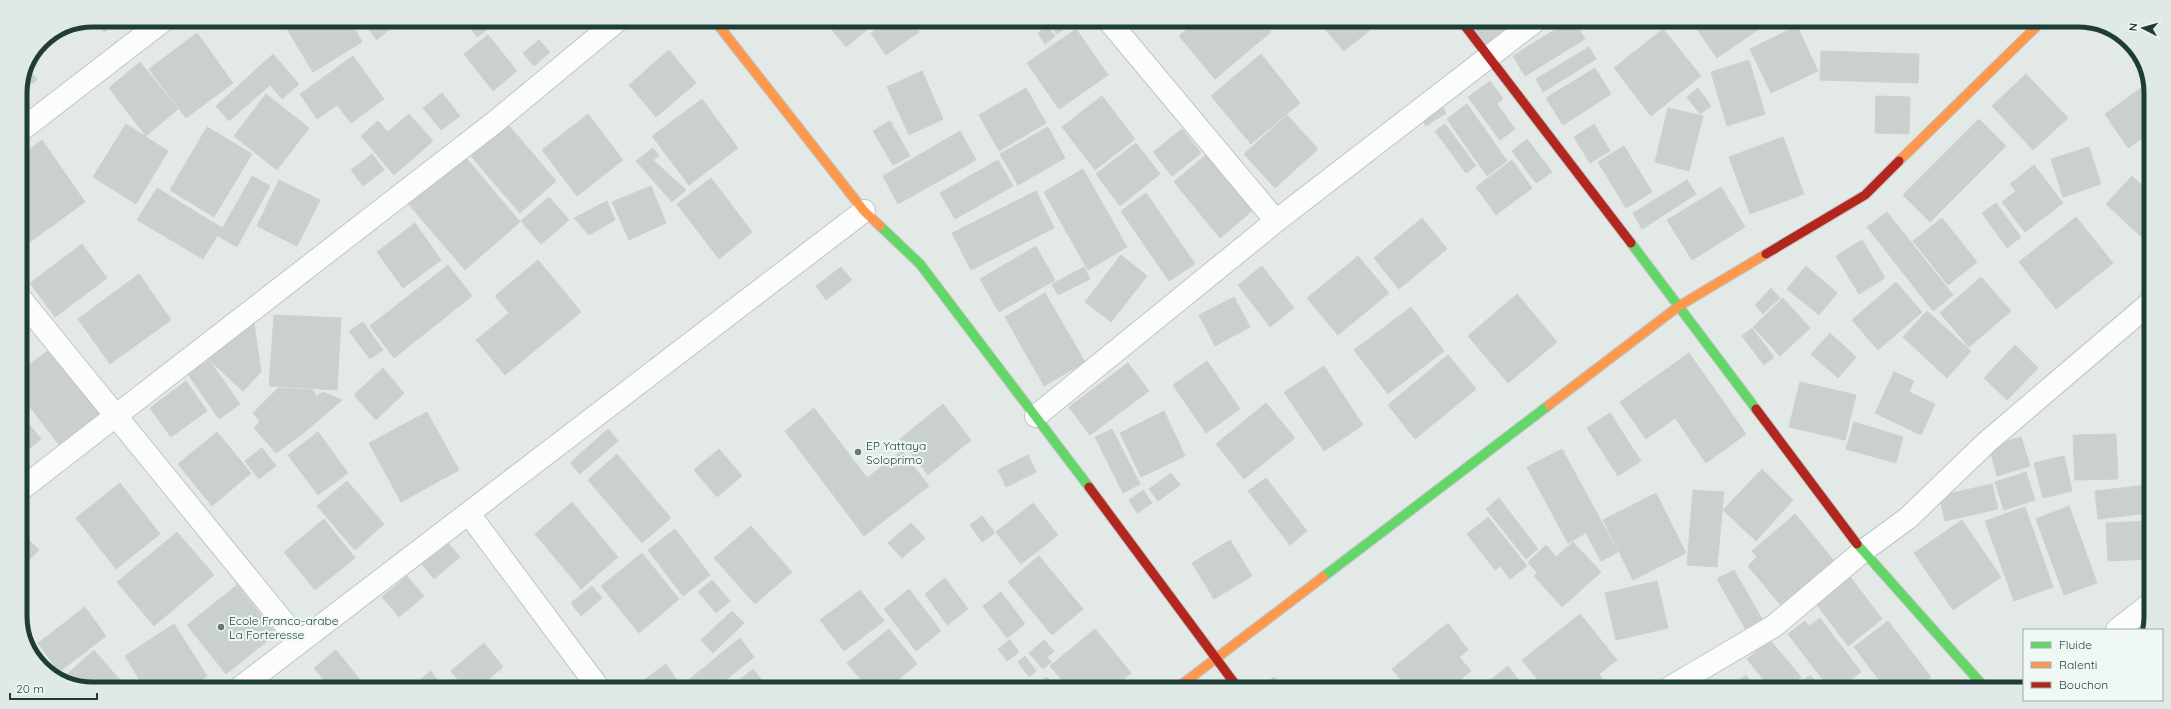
<svg xmlns="http://www.w3.org/2000/svg" width="2171" height="709" font-family="Quicksand,sans-serif">
<rect width="100%" height="100%" fill="#e2e9e6"/>
<path fill="#c9d0cd" stroke="#cbd2cf" d="M95,20h25l-16,12z
M290,20h60l12,22 -49,30 -29,-48z
M361,20h39l-23,20z
M465,20l33,1 -21,16z
M523,21h17l-10,7z
M825,21h52l-31,26z
M889,21h23l7,11 -33,23 -15,-22z
M1047,21h20l2,4 -12,9z
M1173,21h12l-7,6z
M1196,21h66l9,11 -56,47 -36,-43z
M1319,22h61l-36,29z
M1470,22h55l-36,26z
M1567,22h8l10,17 -60,37 -12,-20z
M1692,22h77l-52,36z
M1047,26l8,10 -10,8 -7,-11z
M1797,26l21,45 -47,22 -21,-44z
M1076,29l32,46 -49,34 -32,-46z
M1663,29l38,47 -50,40 -37,-48z
M197,33l36,50 -47,35 -37,-49z
M488,35l29,36 -24,20 -29,-37z
M539,40l11,12 -16,14 -11,-13z
M1589,47l7,12 -53,33 -7,-13z
M669,50l27,33 -40,34 -27,-32z
M1821,51l98,3 -1,29 -98,-3z
M273,54l26,30 -17,15 -12,-14 -41,36 -13,-15z
M1261,54l39,49 -49,41 -40,-48z
M353,56l31,43 -33,24 -14,-18 -20,14 -17,-25z
M1749,60l16,54 -38,12 -16,-54z
M140,62l38,47 -32,27 -37,-48z
M26,64l11,16 -17,11 6,-26z
M1595,68l16,26 -48,31 -17,-27z
M922,71l21,48 -34,16 -22,-48z
M2026,74l42,44 -35,32 -41,-44z
M1490,81l13,18 -6,5 18,25 -15,11 -32,-43z
M2149,82l2,6v44l-23,16 -23,-34z
M1026,88l20,35 -47,28 -20,-36z
M1698,88l13,18 -11,8 -13,-17z
M442,93l18,23 -19,14 -18,-22z
M266,94l43,34 -32,42 -43,-34z
M1102,96l33,43 -40,31 -33,-43z
M1876,96l34,1 -1,37 -34,-1z
M702,99l36,49 -49,37 -37,-49z
M1467,104l40,57 -20,15 -40,-57z
M1442,106l4,7 -20,13 -4,-7z
M1668,108l35,8 -14,55 -34,-9z
M409,114l24,27 -39,34 -33,-39 17,-15 10,11z
M588,114l35,46 -46,36 -35,-46z
M1287,115l31,34 -43,39 -31,-34z
M1979,119l27,27 -76,76 -27,-27z
M890,121l20,35 -17,9 -20,-34z
M507,123l49,58 -36,32 -50,-58z
M126,124l42,27 -32,53 -43,-27z
M1445,124l31,42 -10,7 -31,-42z
M1594,124l16,27 -20,12 -16,-26z
M207,127l45,27 -38,63 -44,-27z
M1048,127l17,31 -47,27 -18,-31z
M1182,129l19,24 -29,23 -19,-24z
M960,131l16,29 -78,44 -15,-28z
M1783,137l21,57 -54,20 -21,-57z
M1527,139l25,33 -16,11 -24,-32z
M42,140l43,62 -62,45 -3,-5v-86z
M1136,143l24,31 -40,32 -24,-32z
M1624,146l28,46 -26,16 -28,-46z
M2089,147l12,37 -38,13 -12,-38z
M653,148l6,8 -6,4 33,30 -14,12 -36,-41z
M461,152l59,70 -55,48 -60,-70z
M372,154l12,16 -21,16 -12,-16z
M1207,154l46,56 -33,28 -46,-56z
M2151,155l-1,18 -8,-10z
M998,160l15,26 -58,33 -15,-26z
M1512,160l20,28 -36,27 -20,-28z
M2034,165l29,38 -38,29 -23,-30 14,-11 -6,-7z
M1083,169l44,78 -39,23 -44,-78z
M252,176l18,10 -33,61 -19,-11z
M2132,176l18,17v52l-44,-41z
M711,178l41,54 -33,27 -42,-55z
M279,180l41,20 -23,46 -40,-20z
M1687,180l9,14 -54,35 -9,-16z
M651,186l15,37 -37,17 -17,-38z
M1721,187l24,40 -53,33 -25,-40z
M157,188l65,40 -19,31 -66,-39z
M1036,191l18,37 -83,42 -19,-37z
M1146,193l49,71 -26,17 -48,-70z
M549,197l20,23 -28,24 -20,-23z
M607,201l8,19 -26,15 -15,-17z
M1996,203l25,34 -14,11 -25,-35z
M1887,212l66,83 -20,16 -66,-84z
M2076,217l37,46 -57,46 -37,-47z
M1422,218l25,31 -48,40 -25,-31z
M1942,218l35,44 -29,23 -35,-44z
M415,223l26,37 -38,28 -26,-36z
M1862,240l23,38 -26,16 -23,-38z
M82,244l25,34 -52,39 -25,-34z
M1036,246l19,34 -56,32 -19,-33z
M1121,255l26,21 -36,46 -26,-20z
M1358,256l31,37 -51,42 -31,-37z
M538,260l43,52 -76,63 -29,-35 33,-27 -14,-17z
M448,265l24,31 -78,62 -24,-32z
M1262,266l32,42 -24,19 -32,-42z
M1806,266l31,27 -18,22 -32,-26z
M841,267l11,13 -26,20 -10,-14z
M1084,267l6,12 -32,16 -6,-11z
M139,274l32,46 -61,44 -32,-45z
M1981,277l30,34 -42,36 -29,-34z
M1896,282l26,30 -44,38 -26,-30z
M1771,288l9,10 -17,16 -8,-9z
M1045,293l40,69 -41,24 -39,-69z
M1517,294l40,48 -49,41 -40,-47z
M1234,297l16,30 -35,19 -16,-31z
M1783,298l27,30 -30,28 -27,-29z
M1411,307l33,44 -56,43 -34,-44z
M1927,311l44,40 -24,27 -44,-41z
M274,315l67,3 -4,72 -68,-4z
M363,322l20,28 -13,9 -21,-28z
M254,323l7,49 -18,19 -37,-34z
M1752,328l22,29 -10,8 -22,-29z
M1830,333l26,24 -18,21 -27,-24z
M2015,345l23,23 -31,32 -23,-22z
M50,349l50,66 -40,31 -40,-52v-22z
M1689,353l57,81 -40,29 -31,-45 -29,21 -26,-37z
M1448,355l28,34 -61,50 -27,-34z
M209,360l31,44 -21,15 -31,-45z
M1207,361l33,48 -34,24 -33,-48z
M1128,363l21,28 -59,44 -21,-28z
M1324,366l39,59 -39,26 -40,-59z
M383,368l21,25 -28,27 -22,-25z
M1894,372l20,9 -5,11 26,12 -14,31 -46,-22z
M186,381l21,30 -36,26 -21,-29z
M1800,382l56,13 -11,45 -56,-13z
M278,388l35,2 3,6 7,-4 19,8 -36,31 -30,22 -22,-25 6,-7 -7,-8z
M1266,403l29,35 -51,41 -28,-35z
M943,404l28,36 -43,35 -28,-36z
M814,408l53,70 35,-27 27,35 -65,50 -79,-105z
M1164,411l21,45 -44,21 -21,-44z
M427,412l32,58 -58,32 -32,-59z
M20,413l21,26 -21,17z
M1610,413l31,48 -23,15 -31,-48z
M1854,422l49,15 -7,26 -50,-14z
M608,429l10,12 -38,33 -10,-11z
M1112,429l28,55 -17,9 -28,-56z
M217,432l34,41 -39,33 -34,-42z
M318,432l30,41 -30,22 -30,-40z
M2116,434l2,45 -43,1 -2,-45z
M2021,437l9,29 -33,10 -8,-30z
M262,448l14,18 -17,13 -14,-18z
M719,449l23,27 -25,21 -23,-27z
M1562,449l56,103 -17,9 -15,-28 -18,10 -41,-76z
M617,454l54,64 -29,25 -54,-63z
M1028,455l8,17 -30,15 -8,-17z
M2064,456l8,35 -29,7 -9,-35z
M1762,469l31,31 -37,41 -33,-31z
M2026,472l9,28 -31,10 -9,-28z
M1171,473l9,12 -22,16 -9,-12z
M1266,478l41,53 -17,14 -42,-54z
M347,481l37,43 -29,26 -38,-44z
M120,483l40,51 -44,35 -40,-51z
M1992,484l6,25 -53,12 -6,-25z
M2147,485l2,28 -51,6 -3,-28z
M1143,490l9,13 -15,10 -8,-13z
M1693,490l31,2 -7,75 -30,-2z
M1656,493l30,60 -53,27 -30,-60z
M1499,498l39,51 -12,10 -40,-50z
M572,502l46,55 -37,32 -46,-55z
M1033,503l25,32 -37,29 -25,-32z
M2069,506l28,77 -33,12 -28,-76z
M2025,507l28,80 -39,14 -29,-80z
M1795,514l42,50 -53,45 -36,-43 9,-9 -5,-6z
M982,516l13,17 -13,9 -12,-17z
M1488,517l39,49 -17,13 -10,-13 -5,4 -28,-36z
M324,519l31,39 -40,32 -31,-38z
M1962,520l39,57 -48,33 -39,-57z
M2149,521v38l-41,2 -2,-38z
M911,523l14,15 -23,20 -14,-15z
M751,526l41,46 -37,32 -41,-46z
M675,529l35,46 -27,21 -35,-46z
M20,531l19,19 -19,19z
M177,532l37,43 -60,51 -37,-44z
M1230,540l22,36 -38,23 -22,-36z
M446,541l14,16 -26,22 -13,-16z
M1573,542l28,30 -39,35 -28,-31 3,-3 -9,-11 18,-17 10,12z
M642,553l37,46 -40,34 -38,-47z
M1039,556l44,53 -31,26 -44,-53z
M1734,570l28,49 -16,11 -29,-51z
M1848,574l34,45 -34,27 -34,-45z
M407,576l17,20 -25,21 -17,-20z
M945,578l23,31 -21,16 -22,-31z
M712,580l18,21 -14,12 -18,-21z
M1657,581l11,47 -52,12 -11,-47z
M237,585l39,49 -50,40 -39,-49z
M592,586l10,12 -21,18 -10,-13z
M909,589l32,42 -25,20 -32,-42z
M860,590l24,31 -40,30 -24,-31z
M1001,592l24,32 -18,14 -24,-32z
M85,607l21,29 -47,36 -21,-29z
M732,611l12,12 -31,30 -12,-13z
M1580,614l37,46 -18,14 9,12 -3,2h-61l-22,-28z
M1820,618l41,54 -23,17h-8l-42,-55 17,-13 4,5z
M1888,621l43,56 -15,12h-30l-32,-42z
M1448,623l20,27 -9,7 12,14 -22,17h-42l-15,-19z
M174,624l33,52 -16,11h-47l-19,-31z
M889,629l28,35 -28,23h-22l-20,-24z
M1095,629l36,44 -18,15h-45l-18,-22z
M740,638l14,19 -37,30h-37z
M1010,640l9,12 -12,9 -9,-12z
M1044,640l10,11 -7,6 4,5 -8,7 -14,-16z
M1770,640l31,37 -14,12h-16l-24,-30z
M484,643l19,24 -24,20h-15l-13,-16z
M94,650l32,37 -52,-1 -12,-7z
M336,650l30,37h-36l-16,-19z
M1025,656l11,15 -7,6 -11,-15z
M666,664l13,19 -6,4h-39z
M1508,666l17,22h-45z
M753,669l14,18h-36z
M431,671l12,16h-32z
M1746,675l10,14h-28z
M1810,675l12,14h-28z
M1047,677l8,11h-22z
M1274,677l8,11h-20l-1,-1z"/>
<g fill="none" stroke-linecap="round" stroke-linejoin="round">
<defs>
<path id="street" d="M1109,21l167,200
M20,131l144,-111
M20,298l279,343
M1036,416l240,-195 258,-199
M20,490l475,-368 122,-101
M469,514l129,173
M2117,630l32,-25
M241,687l623,-476
M1669,688l105,-62 89,-75 45,-33 79,-76 163,-139"/>
<path id="fast" d="M880,226l40,38 169,223
M1631,243l125,166
M1857,544l129,145
M1323,577l226,-172"/>
<path id="slow" d="M715,21l149,190 16,15
M1899,161l142,-139
M1549,405l130,-99 87,-52
M1177,688l146,-111"/>
<path id="jam" d="M1462,22l169,221
M1766,254l99,-59 34,-34
M1756,409l101,135
M1089,487l149,201"/>
</defs>
<use href="#street" stroke="#bfc6c3" stroke-width="24"/>
<use href="#fast" stroke="#bec6c3" stroke-width="11"/>
<use href="#slow" stroke="#bec6c3" stroke-width="11"/>
<use href="#jam" stroke="#bec6c3" stroke-width="11"/>
<use href="#street" stroke="#fbfcfb" stroke-width="22"/>
<use href="#fast" stroke="#63d668" stroke-width="9"/>
<use href="#slow" stroke="#ff974d" stroke-width="9"/>
<use href="#jam" stroke="#b3261e" stroke-width="9"/>
</g>
<g fill="#637974" stroke="#f0f8f5" stroke-width="1.5">
<circle cx="858" cy="452" r="4"/>
<circle cx="221" cy="627" r="4"/>
</g>
<g text-anchor="middle" dominant-baseline="central" stroke-width="4" stroke-linejoin="round" paint-order="stroke">
<g font-size="12" fill="#1f3d37" stroke="#f0f8f5" text-anchor="start">
<text x="866" y="445">EP Yattaya<tspan x="866" dy="14">Soloprimo</tspan></text>
<text x="229" y="620">Ecole Franco-arabe<tspan x="229" dy="14">La Forteresse</tspan></text>
</g>
</g>
<path d="M0 0H2171V709H0ZM93 27H2078A66 66 0 0 1 2144 93V616A66 66 0 0 1 2078 682H93A66 66 0 0 1 27 616V93A66 66 0 0 1 93 27Z" fill="#dfe9e6" fill-rule="evenodd"/>
<path fill="none" stroke="#1f3d37" stroke-width="5" d="M93 27H2078A66 66 0 0 1 2144 93V616A66 66 0 0 1 2078 682H93A66 66 0 0 1 27 616V93A66 66 0 0 1 93 27Z"/>
<rect x="2023" y="629" width="140" height="72" fill="#f0f8f5" stroke="#9cada9"/>
<rect x="2031" y="642" width="20" height="6" fill="#63d668" stroke="#9cada9"/>
<text x="2059" y="649" font-size="12" fill="#1f3d37">Fluide</text>
<rect x="2031" y="662" width="20" height="6" fill="#ff974d" stroke="#9cada9"/>
<text x="2059" y="669" font-size="12" fill="#1f3d37">Ralenti</text>
<rect x="2031" y="682" width="20" height="6" fill="#b3261e" stroke="#9cada9"/>
<text x="2059" y="689" font-size="12" fill="#1f3d37">Bouchon</text>
<g transform="translate(2143 28) rotate(276)" stroke="#f0f8f5" stroke-width="3" paint-order="stroke">
<path d="M0-3L7 15L0 10L-7 15Z" fill="#1f3d37"/>
<text y="-6" font-size="11" font-weight="bold" text-anchor="middle" fill="#1f3d37">N</text>
</g>
<path d="M10 693v6h87v-6" fill="none" stroke="#1f3d37" stroke-width="2"/>
<text x="16" y="693" font-size="12" fill="#1f3d37" stroke="#f0f8f5" stroke-width="3" paint-order="stroke">20 m</text>
</svg>
